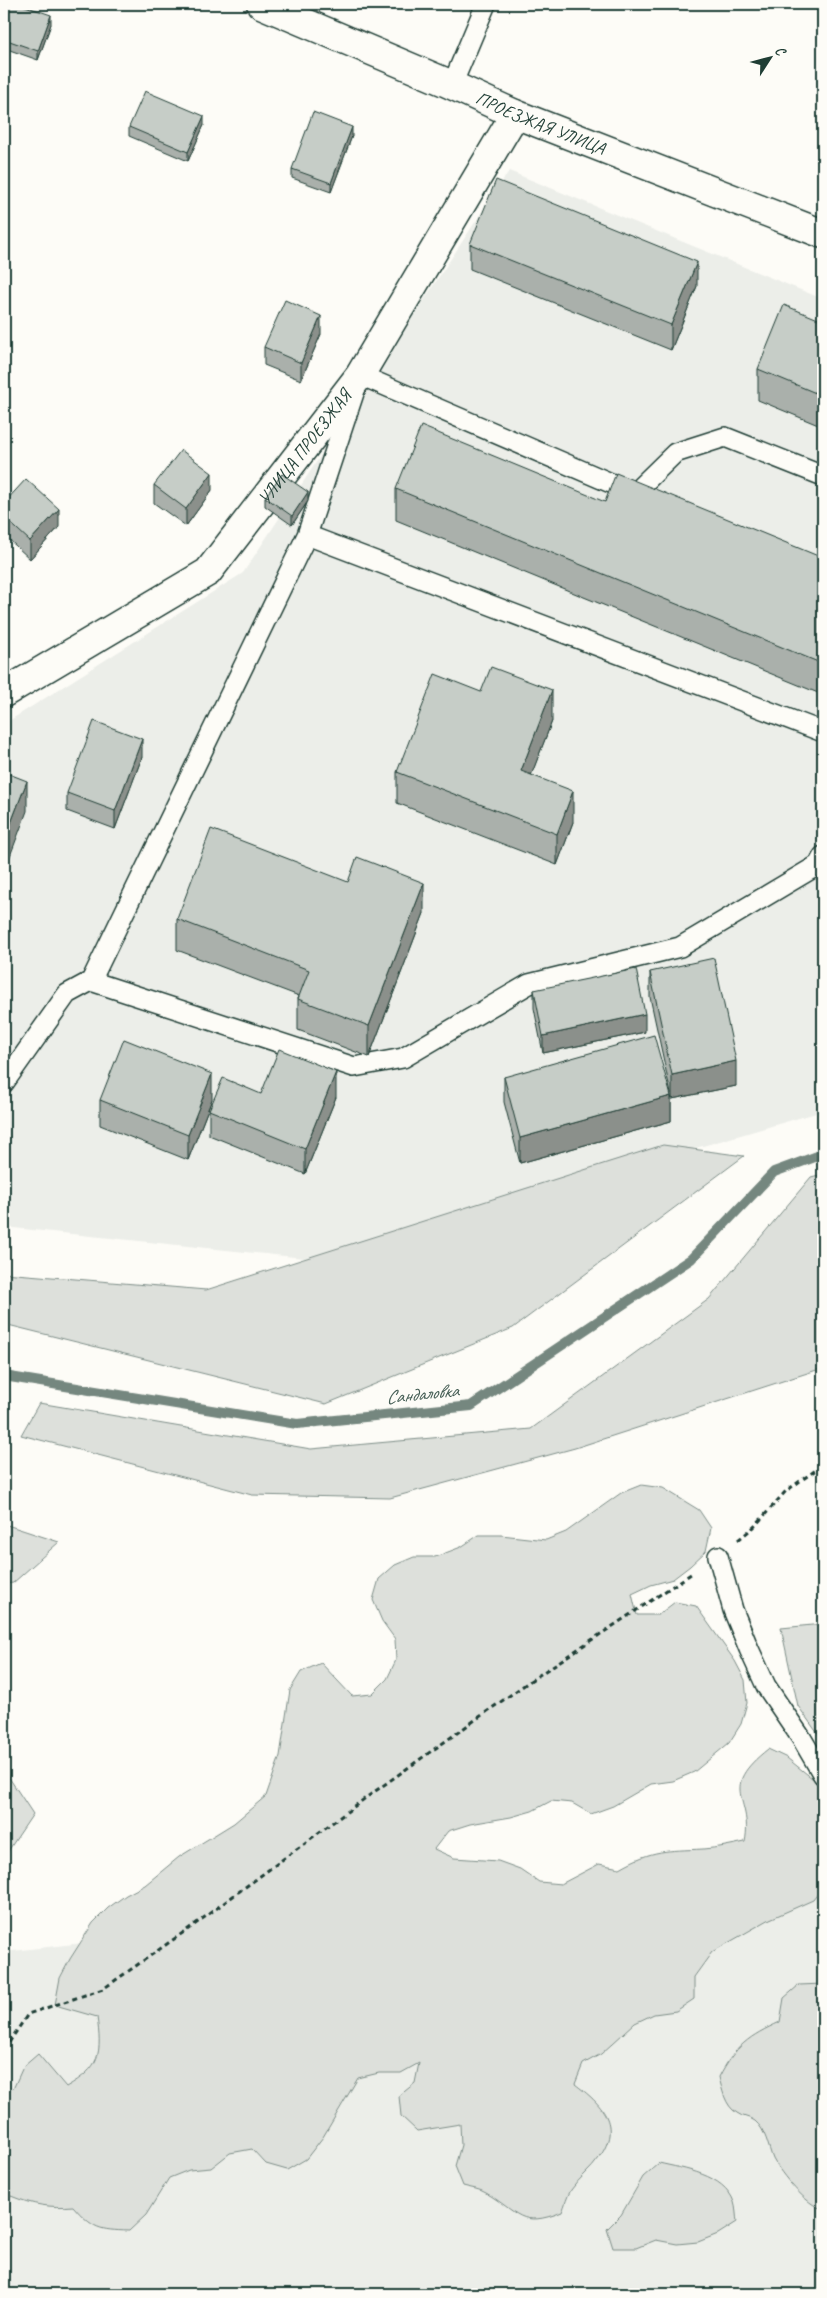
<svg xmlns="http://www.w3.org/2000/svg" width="827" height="2298" font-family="Caveat,sans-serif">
<rect width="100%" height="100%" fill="#fdfcf7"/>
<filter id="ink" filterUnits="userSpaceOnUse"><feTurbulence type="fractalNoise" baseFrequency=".02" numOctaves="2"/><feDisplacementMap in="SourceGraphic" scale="10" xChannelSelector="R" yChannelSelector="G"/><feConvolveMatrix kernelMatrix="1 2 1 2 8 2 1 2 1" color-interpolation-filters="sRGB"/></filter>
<g filter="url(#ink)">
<path fill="#eceee9" d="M509,171l314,128v812l-509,148 -310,-32v-503l239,-151z
M823,1858v436h-819v-342z"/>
<path fill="#dde0db" stroke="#7e8e88" d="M663,1145l81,11 -231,172 -187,76 -322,-80v-51l202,17z
M823,1174v194l-248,80 -185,50 -138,-3 -231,-60 18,-32 272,46 220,-20 178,-130 102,-122z
M641,1485l22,3 36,22 12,18 -5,23 -16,15 -17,13 -22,6 -19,9 5,21h21l17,-13 21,4 39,55 10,19 2,23 -6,21 -12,19 -35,29 -21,9 -22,3 -38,22 -22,8 -19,-11 -21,-2 -19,10 -21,6 -41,7 -22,7 -14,18 20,9 44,3 22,8 19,13 22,2 38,-20 21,4c33,-19 47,-17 83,-19 14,-1 28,-4 42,-7 9,-46 -29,-52 23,-93l19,9 36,29v100l-10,13 -43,19 -58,33 -18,25v22l-18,12 -22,3 -19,9 -34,31 -18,10 -8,20c26,20 48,40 24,74 -8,12 -20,20 -28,32 -4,6 -6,15 -9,22 -42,17 -43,0 -76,-19 -6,-4 -16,-5 -23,-7l-8,-20 6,-21 -1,-21 -43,7 -16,-15 -2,-20 16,-13 4,-20 -18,10h-22l-21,5 -35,59 -17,22 -19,11 -21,-6 -14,-15 -22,4 -19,15 -22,2 -20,8 -23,37 -17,16c-30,-1 -36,-2 -56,-25 -23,2 -40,-1 -62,-10l-7,2v-102l10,-9 9,-20 15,-13 28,33c35,-20 36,-33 31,-70l-42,-12 5,-27 10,-19 23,-36 15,-15 18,-13 19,-10 34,-28 55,-34 32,-27 14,-40 10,-66 11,-18 20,-9 31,33 20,-2 15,-15 9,-19 -1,-21 -13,-18 -9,-21 6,-21 16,-14 19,-8h21l26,-10 18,-12h22l45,5 20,-8 55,-39z
M4,1524l55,18 -46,41 -9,1z
M823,1624v117l-25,-35 -17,-78z
M4,1770l29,44 -29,43z
M823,1984v225c-16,-3 -42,-35 -50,-50 -5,-12 -7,-29 -18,-38 -5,-4 -13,-4 -18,-8 -12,-7 -15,-24 -18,-36 16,-31 30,-41 61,-55l4,-24 15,-13z
M659,2163c25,6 65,11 75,39 2,6 2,14 3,20l-19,12 -20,8 -21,2 -21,-4 -20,8h-23l-6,-19 14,-14 22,-38z"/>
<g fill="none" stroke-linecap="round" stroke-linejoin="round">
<path stroke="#75877f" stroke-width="10" d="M4,1376l293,48 174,-18 220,-147 83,-87 49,-18"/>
<defs>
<path id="service" d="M452,85l34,-81
M823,476l-98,-39 -50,16 -41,40 -274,-118 -53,160 516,197
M91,981l216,-446
M4,1083l63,-89 24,-13 263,86 49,-9 126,-74 151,-37 138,-82 5,-9
M718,1556l15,54 16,39 17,37 36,53 21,36"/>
<g id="minor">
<path id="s1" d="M4,693l204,-121 152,-197 155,-261"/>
</g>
<g id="primary">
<path id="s2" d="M261,4l184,78 70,32 308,120"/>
</g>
</defs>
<use href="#service" stroke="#1f3d34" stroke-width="22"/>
<use href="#minor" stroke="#1f3d34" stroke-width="31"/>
<use href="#primary" stroke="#1f3d34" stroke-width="31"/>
<path stroke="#1f3d34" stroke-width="3" stroke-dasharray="5 4" stroke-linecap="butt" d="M738,1540l16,-13 32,-36 37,-26
M4,2050l24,-36 75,-25 91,-64 173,-128 163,-116 164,-109"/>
<use href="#service" stroke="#fdfcf7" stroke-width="19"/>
<use href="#minor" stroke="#fdfcf7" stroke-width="28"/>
<use href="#primary" stroke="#fdfcf7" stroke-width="28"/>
</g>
<path fill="#aab0ab" stroke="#1f3d34" d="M4,4l47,20 -13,36 -34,-12z
M204,125l-16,36 -59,-25v-9z
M352,136l-21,56 -39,-14v-9z
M470,244l227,42 -26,64 -201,-81z
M823,321v106l-65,-27v-31z
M321,334l-20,46 -37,-15v-18z
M154,485l58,5 -26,36 -32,-23z
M396,489l209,13 218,56v137l-427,-175z
M265,497l43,4 -16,24 -27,-19z
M4,503l55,24 -29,32 -26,-24z
M552,721l-21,54 42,47 -16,43 -160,-62v-31z
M142,757l-27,72 -48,-18v-18z
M424,913l-55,144 -71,-27v-31l1,-3 -122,-46v-31z
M650,972l86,114 -64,13 -1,-2v24l-151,42 -16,-61v-25l167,17 -21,-97z
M534,990l111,42 -102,21 -9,-45z
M261,1094l75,3 -31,77 -96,-39v-25z
M212,1099l-24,61 -88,-35v-25z"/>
<path fill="#8b908b" stroke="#1f3d34" d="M51,15v9l-13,36v-9z
M204,116v9l-16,36v-9z
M352,127v9l-21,56v-9z
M697,262v24l-26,64v-25z
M321,316v18l-20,46v-17z
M212,473v17l-26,36v-17z
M308,492v9l-16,24v-9z
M59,509v18l-29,32v-18z
M552,690v31l-31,81v-31z
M142,739v18l-27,72v-18z
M27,781v30l-23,61v-31z
M573,791v31l-16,43v-31z
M424,883v30l-55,144v-31z
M645,1014v18l-102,21v-17z
M736,1061v25l-64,13v-24z
M336,1072v25l-31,77v-25z
M212,1074v25l-24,61v-25z
M671,1096v25l-151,42v-25z"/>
<path fill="#c6cdc7" stroke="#1f3d34" d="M4,4h15l32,11 -13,36 -34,-12z
M145,91l59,25 -16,36 -59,-25z
M313,112l39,15 -21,56 -39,-14z
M496,180l201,82 -26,63 -201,-81z
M285,300l36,16 -20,47 -37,-16z
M784,305l39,16v75l-65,-27z
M421,426l184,76 11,-29 207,85v106l-427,-175z
M181,450l31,23 -26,36 -32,-24z
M282,474l26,18 -16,24 -27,-19z
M26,479l33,30 -29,32 -26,-24v-14z
M491,667l61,23 -31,81 52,20 -16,43 -160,-62 38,-98 46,18z
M94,721l48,18 -27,72 -48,-18z
M4,772l23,9 -23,60z
M211,829l137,53 9,-25 67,26 -55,143 -71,-27 11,-29 -132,-51z
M714,958l22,103 -64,14 -22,-103z
M636,969l9,45 -102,22 -9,-46z
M654,1035l17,61 -151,42 -16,-61z
M124,1039l88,35 -24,61 -88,-35z
M279,1049l57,23 -31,77 -96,-39 14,-32 38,16z"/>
</g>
<g text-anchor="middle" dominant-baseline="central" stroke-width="5" stroke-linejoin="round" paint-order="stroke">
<g font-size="18" fill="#1f3d34" stroke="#fdfcf7">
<text stroke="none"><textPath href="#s2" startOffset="304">ПРОЕЗЖАЯ УЛИЦА</textPath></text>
<text stroke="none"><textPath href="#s1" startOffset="395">УЛИЦА ПРОЕЗЖАЯ</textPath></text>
</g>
<g font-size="19" font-style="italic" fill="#435c53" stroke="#fdfcf7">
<text transform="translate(422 1394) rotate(-6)">Сандаловка</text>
</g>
</g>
<rect width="827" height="2298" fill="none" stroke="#fdfcf7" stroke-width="20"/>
<rect x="10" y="10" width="807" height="2278" fill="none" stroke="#1f3d34" stroke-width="2" filter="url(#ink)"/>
<g transform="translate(770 58) rotate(54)" stroke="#fdfcf7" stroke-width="4" paint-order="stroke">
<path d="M0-4L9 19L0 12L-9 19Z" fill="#1f3d34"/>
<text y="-8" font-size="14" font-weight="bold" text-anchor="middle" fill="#1f3d34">С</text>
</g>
</svg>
